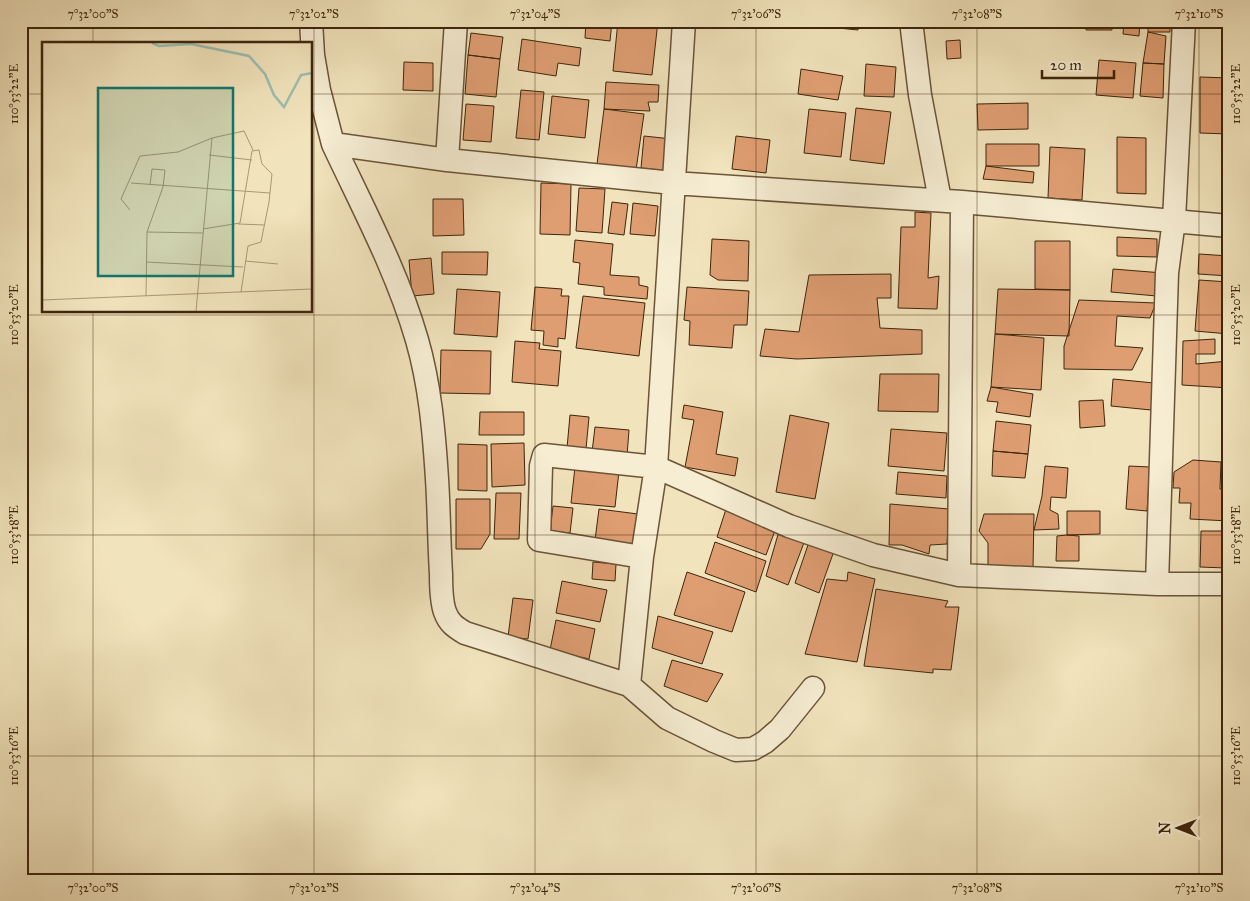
<svg xmlns="http://www.w3.org/2000/svg" width="1250" height="901" font-family="'IM FELL Great Primer',serif">
<rect width="100%" height="100%" fill="#f1e3bc"/>
<filter id="stains"><feTurbulence type="fractalNoise" baseFrequency=".004" numOctaves="4"/><feColorMatrix values="0 0 0 0 .2 0 0 0 0 .09 0 0 0 0 .02 0 0 0 .5 -.17"/></filter>
<radialGradient id="worn" r=".72"><stop offset=".6" stop-color="#630" stop-opacity="0"/><stop offset="1" stop-color="#630" stop-opacity=".3"/></radialGradient>
<path fill="#df9e72" stroke="#3e250c" d="M586,21h26l-2,20 -25,-3z
M618,21h40l-6,54 -39,-4z
M828,21h31l-1,9 -30,-3z
M1086,21h26v9h-26z
M1124,21h16l-1,15 -16,-2z
M1148,21h22v11h-22z
M1148,32l18,4 -2,28 -21,-1z
M471,33l32,4 -3,22 -32,-4z
M522,39l59,9 -2,18 -21,-3 -2,13 -38,-6z
M960,40l1,18 -14,1 -1,-18z
M468,55l32,4 -4,38 -31,-3z
M1099,60l37,3 -3,35 -37,-3z
M404,62l29,1v28l-30,-1z
M1143,63l21,1 -1,34 -23,-2z
M866,64l30,3 -2,30 -30,-1z
M801,69l42,7 -5,24 -40,-6z
M1200,77l29,1v56l-29,-1z
M606,82l53,3 -1,17h-10l2,9 -46,-2z
M521,90l23,2 -5,48 -23,-2z
M552,96l37,4 -4,38 -37,-4z
M1028,103v26l-50,1 -1,-26z
M466,104l28,2 -3,36 -28,-2z
M856,108l35,4 -7,52 -34,-4z
M604,109l40,5 -8,56 -39,-6z
M809,109l37,4 -5,44 -37,-4z
M644,136l28,3 -2,32 -29,-3z
M736,136l34,4 -4,33 -34,-4z
M1117,137l29,1v56l-29,-1z
M986,144h53v22h-53z
M1050,147l35,2 -3,51 -34,-2z
M986,166l48,6 -1,11 -50,-4z
M541,183l30,1 -1,51 -30,-1z
M579,188l26,1 -3,44 -26,-2z
M433,199h30l1,36 -31,1z
M612,202l16,2 -4,31 -16,-2z
M633,203l25,3 -3,30 -25,-2z
M915,212l16,1 -3,65 11,-2 -2,33 -39,-1 3,-81h14z
M1117,237l40,2v18l-40,-1z
M712,239l37,2 -1,40 -30,-1 -8,-5z
M575,240l38,4 -3,31 29,2v8l9,2 -1,12 -43,-4v-8l-26,-3 2,-21 -7,-1z
M1035,241h35v49l-35,-1z
M442,252h46l-1,23 -45,-1z
M1199,254l30,2v20l-31,-2z
M431,258l3,36 -22,2 -3,-36z
M1113,269l50,4 -6,23 -46,-4z
M891,274v24h-14l3,30 42,2v24l-125,5 -37,-3 5,-27 34,3 10,-57z
M1199,280l30,2v52l-34,-3z
M535,287l27,2 -1,7h8l-4,43 -7,-1v9l-15,-2 1,-14 -13,-1z
M687,287l62,4 -2,34h-13l-2,23 -43,-3 1,-24 -6,-1z
M457,289l43,3 -3,45 -43,-3z
M998,289l72,1 -1,46 -74,-2z
M583,296l62,7 -6,53 -63,-8z
M1079,300l77,3 -6,15 -33,-2 -2,30 28,2 -11,22 -68,-1v-23z
M995,334l49,4 -3,52 -50,-3z
M1215,339v15h-19v10l33,-3v27l-47,-3 1,-44z
M515,341l25,2 -1,6 22,2 -3,35 -46,-4z
M441,350l50,1 -1,43 -50,-1z
M880,374h59l-1,38 -60,-1z
M1113,379l41,4 -3,27 -40,-4z
M991,387l42,7 -3,23 -34,-5 2,-10 -11,-1z
M1103,400l2,26 -25,2 -1,-27z
M684,405l39,7 -7,42 22,4 -3,18 -50,-9 9,-47 -12,-2z
M480,412h44v23h-45z
M570,415l19,2 -3,32 -19,-1z
M790,415l39,8 -14,76 -39,-7z
M996,421l35,4 -3,29 -35,-3z
M595,427l34,3 -2,26 -35,-4z
M891,429l56,4 -3,38 -56,-5z
M524,443l1,42 -33,2 -1,-43z
M458,444l29,1v46l-29,-1z
M993,451l35,3 -3,24 -33,-2z
M1193,460l28,2 -1,27 9,1v31l-39,-2 1,-16h-12l1,-15h-7l1,-16z
M1045,466l23,2 -2,30 -15,-1 -1,13 8,4 1,15 -25,1 8,-34z
M1129,466l21,1 -3,44 -21,-2z
M575,467l44,4 -4,36 -44,-4z
M898,472l49,4 -1,22 -50,-4z
M496,493h25l-2,46h-25z
M456,499h34v35l-9,15h-25z
M890,504l59,5 -2,35 -17,1 -1,9 -27,-9h-13z
M553,506l20,2 -3,25 -20,-2z
M727,506l50,19 -11,30 -49,-18z
M599,509l39,5 -4,31 -39,-5z
M1067,511h33v23l-33,1z
M984,514h50l-1,54h-45v-25l-9,-12z
M779,531l26,9 -17,45 -22,-9z
M1201,531h25v37l-26,-1z
M1067,535l12,1v25h-23l1,-25z
M715,542l51,19 -10,31 -51,-19z
M809,542l25,9 -15,42 -24,-10z
M593,562l23,2 -1,17 -23,-2z
M687,572l58,20 -13,40 -58,-17z
M848,572l27,7 -18,83 -52,-8 22,-75 20,2z
M562,581l45,9 -7,32 -44,-9z
M876,589l72,12 -3,6h14l-8,63 -18,-1v4l-69,-7z
M513,598l20,2 -5,39 -20,-2z
M658,616l55,16 -11,32 -50,-16z
M556,620l39,9 -6,30 -39,-9z
M672,660l51,14 -16,28 -43,-16z"/>
<g fill="none" stroke-linecap="round" stroke-linejoin="round">
<defs>
<path id="street" d="M311,21l2,34 6,35 14,54 114,16 226,23 289,19 267,24
M911,21l9,74 20,105
M333,144c30,64 64,127 84,196 13,45 17,92 20,139 2,31 2,63 4,95 0,11 0,27 4,38 4,11 10,15 20,21l164,52 38,33 47,23 22,9 17,-1 12,-7 15,-13 33,-41
M447,160l9,-139
M642,557l-103,-17 2,-74 3,-11 112,12 133,59 84,29 86,20 198,9h72
M959,575l3,-373
M1157,584l10,-311 7,-53 10,-199
M629,685l13,-128 14,-90 28,-446"/>
</defs>
<use href="#street" stroke="#6b5438" stroke-width="25"/>
<use href="#street" stroke="#f6edd3" stroke-width="22"/>
</g>
<path fill="none" stroke="#3e250c" stroke-width="1" stroke-opacity="0.45" d="M93,21v23M314,21v859M535,21v859M756,21v859M977,21v859M1199,21v859M21,94h23M311,94h918M93,311v569M21,315h1208M21,535h1208M21,756h1208"/>
<g transform="translate(42 42)">
<rect width="270" height="270" fill="#f1e3bc"/>
<path fill="none" stroke="#9bbeb2" stroke-width="2.5" d="M110,1l7,3 32,-2 58,12 16,18 9,21 10,12 17,-32 11,-2"/>
<path fill="none" stroke="#a99776" stroke-width="1" d="M167,113l43,5M89,141l139,10M88,168l-9,-11 19,-43 38,-4 34,-14M196,182l27,1M161,187l37,-6 12,-72 7,-1 3,14 10,10 -3,28 -8,40 -13,4 -7,46M105,190l56,1M203,219l33,3M104,220l97,5M104,254l1,-64 16,-45 2,-17 -13,-1 -2,16M0,258l270,-11M154,269l16,-173 32,-7 9,19"/>
<path fill="#0f766e" fill-opacity="0.15" stroke="#0f766e" stroke-width="2.5" d="M56,46h135v188h-135z"/>
<rect width="270" height="270" fill="none" stroke="#3e250c" stroke-width="2.5"/>
</g>
<rect width="1250" height="901" fill="none" stroke="#f1e3bc" stroke-width="55"/>
<g transform="translate(1178 828) rotate(270)" stroke="#f6edd3" stroke-width="4" paint-order="stroke">
<path d="M0-4L9 19L0 12L-9 19Z" fill="#3e250c"/>
<text y="-8" font-size="14" font-weight="bold" text-anchor="middle" fill="#3e250c">N</text>
</g>
<path d="M1042 70v8h72v-8" fill="none" stroke="#3e250c" stroke-width="2.5"/>
<text x="1050" y="70" font-size="15" fill="#3e250c" stroke="#f6edd3" stroke-width="4" paint-order="stroke">20 m</text>
<rect x="28" y="28" width="1194" height="846" fill="none" stroke="#3e250c" stroke-width="2"/>
<g font-size="12" text-anchor="middle" fill="#3e250c">
<text x="93" y="18">7°32'00"S</text>
<text x="314" y="18">7°32'02"S</text>
<text x="535" y="18">7°32'04"S</text>
<text x="756" y="18">7°32'06"S</text>
<text x="977" y="18">7°32'08"S</text>
<text x="1199" y="18">7°32'10"S</text>
<text transform="translate(1236 94) rotate(-90)" y="4">110°53'22"E</text>
<text transform="translate(14 94) rotate(-90)" y="4">110°53'22"E</text>
<text transform="translate(1236 315) rotate(-90)" y="4">110°53'20"E</text>
<text transform="translate(14 315) rotate(-90)" y="4">110°53'20"E</text>
<text transform="translate(1236 535) rotate(-90)" y="4">110°53'18"E</text>
<text transform="translate(14 535) rotate(-90)" y="4">110°53'18"E</text>
<text transform="translate(1236 756) rotate(-90)" y="4">110°53'16"E</text>
<text transform="translate(14 756) rotate(-90)" y="4">110°53'16"E</text>
<text x="93" y="892">7°32'00"S</text>
<text x="314" y="892">7°32'02"S</text>
<text x="535" y="892">7°32'04"S</text>
<text x="756" y="892">7°32'06"S</text>
<text x="977" y="892">7°32'08"S</text>
<text x="1199" y="892">7°32'10"S</text>
</g>
<rect width="100%" height="100%" filter="url(#stains)"/>
<rect width="100%" height="100%" fill="url(#worn)"/>
</svg>
